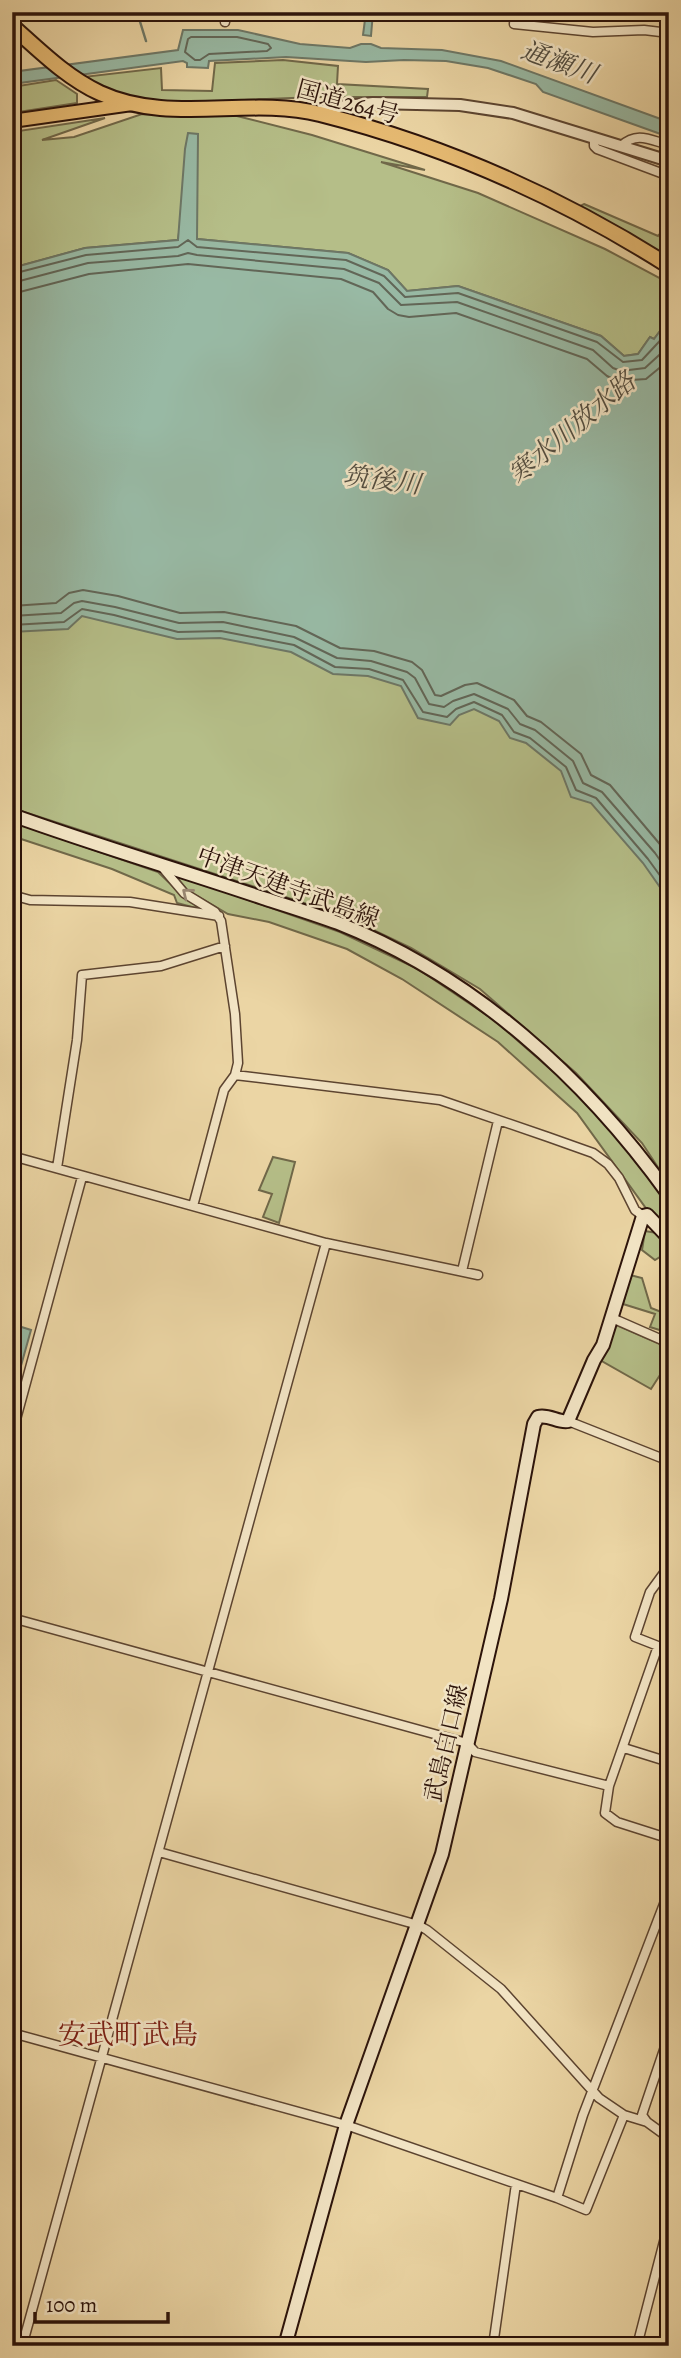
<svg xmlns="http://www.w3.org/2000/svg" width="681" height="2358" font-family="Alegreya,'Noto Serif JP',serif">
<rect width="100%" height="100%" fill="#ebd5a4"/>
<filter id="stains"><feTurbulence type="fractalNoise" baseFrequency=".00286" numOctaves="4"/><feColorMatrix values="0 0 0 0 .2 0 0 0 0 .09 0 0 0 0 .02 0 0 0 .5 -.17"/></filter>
<radialGradient id="worn" r=".72"><stop offset=".6" stop-color="#630" stop-opacity="0"/><stop offset="1" stop-color="#630" stop-opacity=".3"/></radialGradient>
<path fill="#b5be88" stroke="#706849" stroke-width="2" d="M283,60l55,6 -1,18 91,5 -1,8h-110l-144,6 -30,-2 -33,-10 -27,-14 78,-9 1,22 50,1 3,-28z
M56,80l21,14v9l-65,10v-26z
M142,114l95,2 75,19 113,35 -44,-8 97,31 127,56 64,34v25l-2,3 2,8 -15,20 -4,-2 -12,17 -14,2 -23,-20 -143,-50 -51,5 -19,-21 -40,-17 -151,-14 -17,-13 -2,14 -93,8 -73,20v-136l93,-14 -63,22 32,-3z
M584,204l74,32 7,-8 4,1v29l-89,-52z
M12,594l418,79 101,61 138,154v296l-27,-41 -66,-70 -96,-84 -69,-41 -67,-32 -332,-108z
M12,822l146,50 25,24 24,15 -30,-8 -3,-8 -62,-26 -100,-33z
M174,874l166,58 78,37 76,51 78,68 61,67 36,50v28l-21,-22 -71,-98 -79,-71 -96,-63 -55,-30 -78,-27 -41,-8 -41,-24z
M273,1157l22,5 -16,61 -16,-6 9,-23 -13,-4z
M645,1231l12,2 12,12v19l-6,-9 -8,5 -13,-10z
M630,1275l12,3 9,30 18,7v18l-19,-6 5,-13 -32,-10z
M614,1324l55,24v13l-18,28 -51,-29z"/>
<path fill="#98b9a4" stroke="#6d7766" stroke-width="2" d="M366,12h7l-2,24 -8,-1z
M183,30h55l62,14 50,4 11,-4h10l10,4 61,2 59,11 168,61v15l-126,-45 -7,-8 -48,-16 -42,-7 -42,-1 -38,2 -80,-5 -77,4 -1,7 -21,-1v-4l-4,-2 -171,23v-12l166,-22z
M188,133l10,1 -1,105 151,14 40,17 19,21 51,-5 143,50 23,20 14,-2 12,-17 4,2 15,-20v581l-26,-37 -52,-60 -20,-6 -10,-26 -35,-28 -16,-5 -11,-17 -25,-12 -15,6 -9,10 -32,-7 -17,-32 -33,-10 -35,-2 -42,-22 -71,-14 -43,1 -95,-23 -14,13 -56,3v-364l73,-20 93,-8 7,-91z
M12,1324l19,6 -14,50 -5,-1z"/>
<g fill="none" stroke-linecap="round" stroke-linejoin="round">
<path stroke="#626657" stroke-width="2" d="M191,37h46l31,7 3,4 -4,3 -58,3 -9,6h-5l-10,-8 3,-13z
M12,274l74,-19 92,-8 10,-7 9,7 149,13 38,16 21,21 53,-4 139,49 26,20 19,-2 27,-29
M12,283l76,-20 90,-7 10,-3 9,2 147,14 35,14 22,22 56,-3 136,48 20,18 8,3 24,-3 24,-22
M12,294l77,-20 99,-10 153,15 32,13 15,17 10,6 11,2 47,-4 131,46 20,17 10,5 29,-2 23,-19
M12,606l44,-3 13,-10 14,-3 35,6 62,17 44,-1 72,14 44,22 34,3 38,11 10,8 13,25 6,1 24,-11 12,-2 37,17 13,16 14,6 40,32 10,21 19,10 59,70
M12,616l49,-3 13,-10 8,-2 33,6 64,16 44,-1 71,15 43,21 34,3 36,11 8,6 14,26 15,3 9,-6 21,-7 34,15 12,15 15,6 38,31 10,22 19,9 53,61 14,20
M12,625l52,-3 18,-13 32,6 64,17 43,-1 73,14 41,22 34,2 34,11 20,32 24,5 9,-8 18,-7 28,13 12,17 16,6 36,29 10,23 20,8 52,61 21,29"/>
<path stroke="#6d7766" stroke-width="2.5" d="M137,12l9,29
M651,19v-7"/>
<defs>
<path id="minor" d="M515,12l-1,12 79,8 51,-2 25,3
M225,22l1,-10
M594,138v8l3,3 72,27
M621,146c16,-15 29,-6 48,-1
M162,867l22,26 31,19 6,9 14,93 3,49 -3,12 -11,15 -31,116
M12,895l18,5 100,2 89,14
M235,1075l205,25 108,37 45,16 15,11 11,14 16,32 8,6
M12,1156l314,87 152,32
M57,1168l20,-128 5,-65 79,-9 64,-20
M462,1271l36,-150
M612,1318l57,25
M568,1421l101,40
M12,1434l70,-257
M669,1566l-19,26 -15,45 23,9 -49,140 -4,27 12,9 47,15 5,7
M12,1618l455,125 8,9 134,34
M624,1748l45,14
M159,1852l259,73 9,5 74,59 98,109 25,17 23,7 22,16
M12,2033l334,92 211,73 29,12 38,-95
M647,2122l-5,-7 3,-9 24,-71
M557,2198l26,-83 86,-224
M12,2341l11,2 303,-1100
M493,2346l23,-162
M637,2346l32,-124"/>
<path id="tertiary" d="M318,113l11,-5 44,-5 87,2 53,8 156,48"/>
<path id="secondary" d="M12,815c83,30 168,55 251,83 25,8 51,16 75,25 136,54 247,155 331,272
M22,2346l1,-3 9,3
M285,2346l61,-221 96,-271 59,-255 33,-175 4,-7c11,-3 20,6 30,4l26,-61 9,-15 40,-129 4,-1 22,23"/>
<path id="primary" d="M12,121l120,-17"/>
<path id="trunk" d="M12,26c27,24 55,52 88,67 69,32 148,3 220,21 123,31 242,84 349,152"/>
</defs>
<use href="#minor" stroke="#5c4430" stroke-width="11"/>
<use href="#tertiary" stroke="#5c4430" stroke-width="14"/>
<use href="#secondary" stroke="#2c130a" stroke-width="16"/>
<use href="#primary" stroke="#2c130a" stroke-width="16"/>
<use href="#trunk" stroke="#2c130a" stroke-width="18"/>
<use href="#minor" stroke="#f2e4c4" stroke-width="8"/>
<use href="#tertiary" stroke="#f2e4c4" stroke-width="10"/>
<use href="#secondary" stroke="#f2e4c4" stroke-width="12"/>
<use href="#primary" stroke="#e6ba72" stroke-width="12"/>
<use href="#trunk" stroke="#e6ba72" stroke-width="14"/>
</g>
<defs><path id="oneway-chevron" d="M-2-3.5L2.5 0L-2 3.5" fill="none" stroke-width="1.6" stroke-linecap="round" stroke-linejoin="round" transform="scale(1.75)"/></defs>
<use stroke="#998670" href="#oneway-chevron" transform="translate(187 893) rotate(-141)"/>
<g text-anchor="middle" dominant-baseline="central" stroke-width="5" stroke-linejoin="round" paint-order="stroke">
<g font-size="24" fill="#2c130a" stroke="#f2e4c4">
<text transform="translate(348 102) rotate(15)">国道264号</text>
<text transform="translate(288 887) rotate(20)">中津天建寺武島線</text>
<text transform="translate(446 1743) rotate(-77)">武島白口線</text>
</g>
<g font-size="26" font-style="italic" fill="#524d40" stroke="#f2e4c4">
<text transform="translate(559 62) rotate(20)">通瀬川</text>
<text transform="translate(572 428) rotate(-40)">寒水川放水路</text>
<text transform="translate(382 480) rotate(7)">筑後川</text>
</g>
<g font-size="28" fill="#7a1f14" stroke="#f2e4c4">
<text x="128" y="2035">安武町武島</text>
</g>
</g>
<rect width="681" height="2358" fill="none" stroke="#ebd5a4" stroke-width="42"/>
<rect x="14" y="14" width="653" height="2330" fill="none" stroke="#2c130a" stroke-width="3.5"/>
<rect x="21" y="21" width="639" height="2316" fill="none" stroke="#2c130a" stroke-width="2"/>
<path d="M35 2312v10h133v-10" fill="none" stroke="#2c130a" stroke-width="3.5"/>
<text x="46" y="2312" font-size="21" fill="#2c130a" stroke="#f2e4c4" stroke-width="5" paint-order="stroke">100 m</text>
<rect width="100%" height="100%" filter="url(#stains)"/>
<rect width="100%" height="100%" fill="url(#worn)"/>
</svg>
